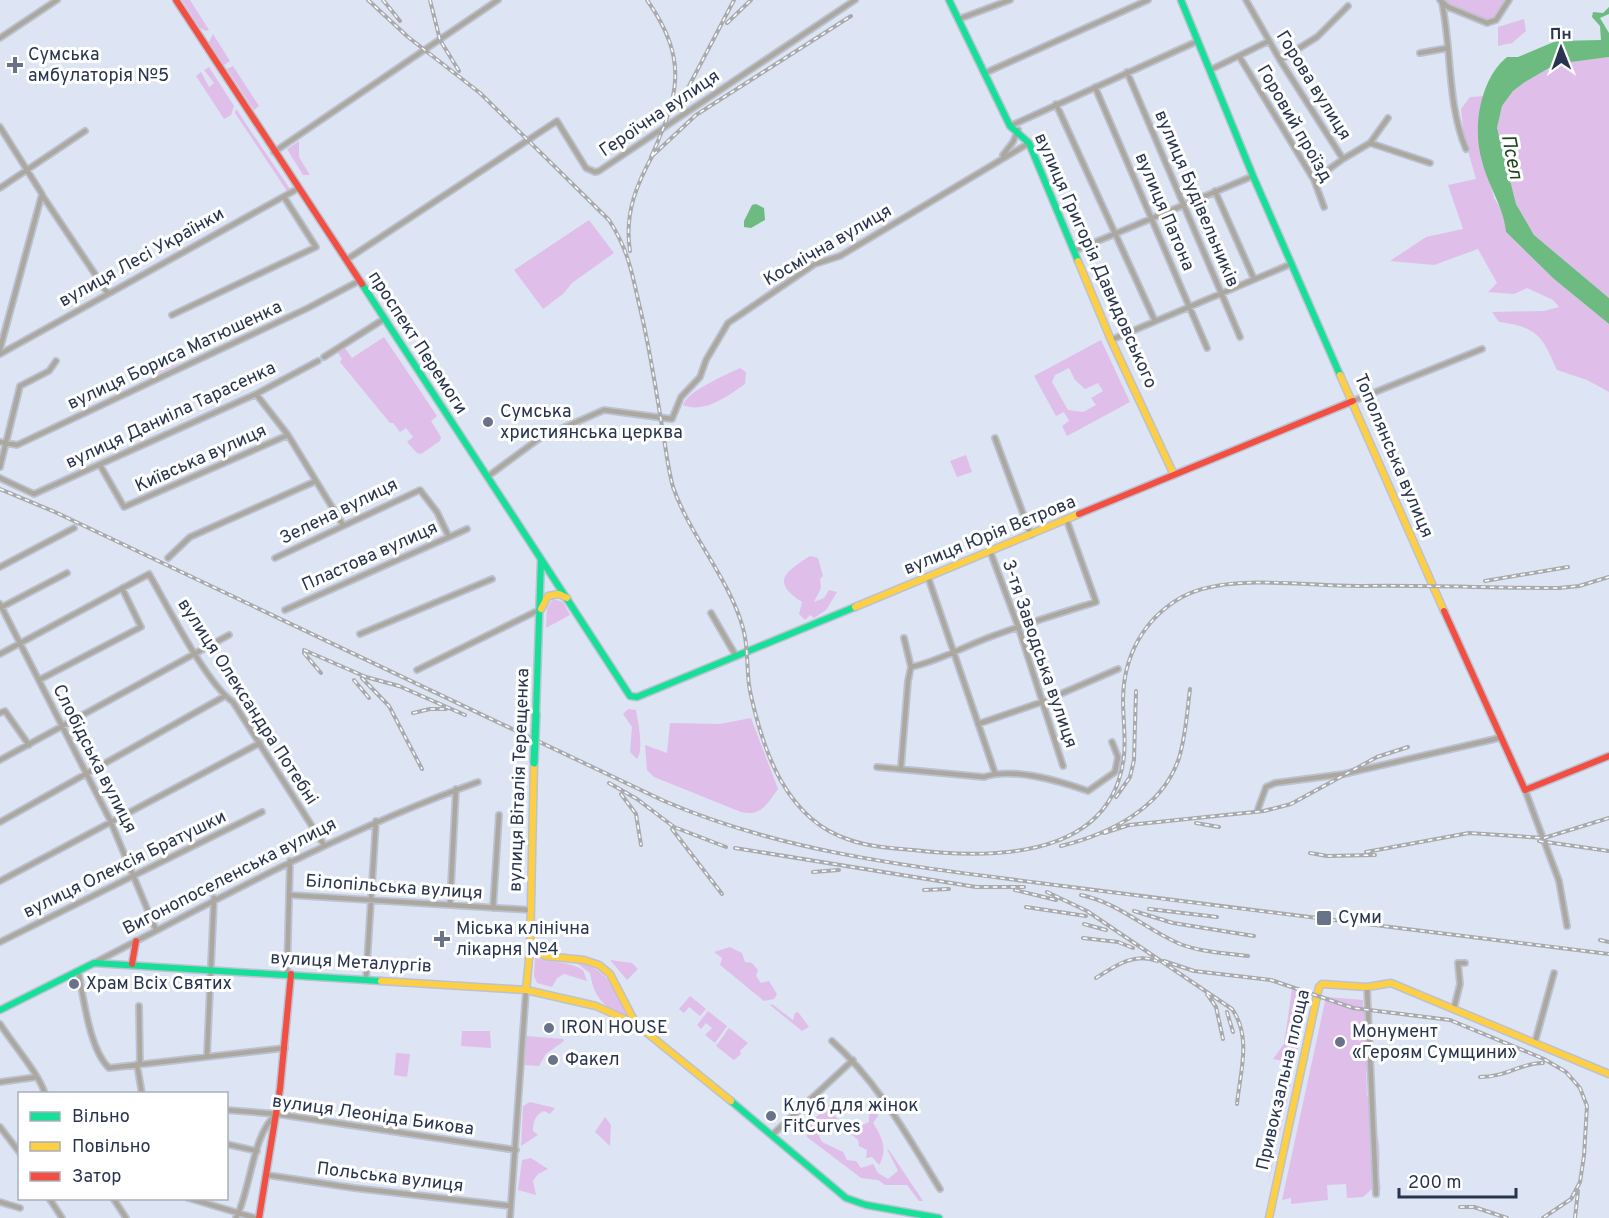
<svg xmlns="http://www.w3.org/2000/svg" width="1609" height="1218" font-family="Overpass,sans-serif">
<rect width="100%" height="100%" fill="#dde4f3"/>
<path fill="#dfbfe9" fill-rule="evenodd" d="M182,0h8l19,30 -3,1 -6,-3z
M1440,0h69l-13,20 -6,3 -42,-16z
M1524,19l2,12 -14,12 -14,3v-19z
M213,34l17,27 -6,4 -15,-23z
M1609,57v241l-75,-63 -18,-31 -19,-76 5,-22 11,-15 12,-9 31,-18z
M233,66l26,40 -5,4 -27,-41z
M209,67l25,39 -3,9 -7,4 -28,-43 5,-4 8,15 5,-4 -10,-13z
M1484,96l-6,29 16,73 11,18 1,16 48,47 55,45v68l-22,-12 -30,-10c-15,-34 -19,-43 -58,-48l-7,-10 52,-1 15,-4 -6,-7 -26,-12 -13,6 -26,-2 9,-9 -19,-34 -44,16 -44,-4 36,-24 37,-8 -15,-44 28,-6 -12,-42 -3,-28 9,-12z
M236,109l54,80 -3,2 -52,-78z
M299,141v16l11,18h-7l-16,-26z
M589,220l25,33 -42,30 -9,11 -20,15 -29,-39z
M384,337l53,79 -6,5 10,16 -1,4 -19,13 -4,-1 -10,-11 6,-5 -7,-9 -6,4 -7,-9h-3l-50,-61 2,-3 -4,-6 7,-5 7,10z
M1101,340l29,62 -63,34 -5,-10 7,-5 -5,-9 -8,4 -22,-40zM1069,368l6,12 10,9 13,-6 5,8 -12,7 5,7 -13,7 -15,-2 -16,-28 3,-7z
M173,353l5,11 -19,9 -5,-11z
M740,368l6,4 -1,12c-17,12 -41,30 -62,21 4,-14 43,-30 57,-37z
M966,455l6,17 -15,5 -7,-16z
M810,556l8,2 5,18 -3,3 1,9 -7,14 10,-4 5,-8 8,2 -11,18 -12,8 -4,-3 -5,5 -6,-6 3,-12c-33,-21 -15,-31 8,-46z
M553,599l10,3 7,13 -24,13 1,-20z
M628,709l8,1c2,11 8,40 1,49l-7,-7 2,-25 -9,-13z
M751,718l27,71c-11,15 -17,28 -37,23l-87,-35 -7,-7 -2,-25 22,8 3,-30 50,1z
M730,947l12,6 3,9 7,1 6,7 -2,6 5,7 8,-2 8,13 -3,5 -10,2 -44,-36 2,-7 -8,-6z
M535,958c18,5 33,3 48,12l4,11 -23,-7 -7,4 -5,9 -15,-4 -3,-7z
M610,960l22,3 6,6 -11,11z
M575,962c31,5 42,27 52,54 -24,-8 -33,-19 -37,-43z
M1292,989l17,6 -14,68 -22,-4 11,-15z
M690,996l16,13 -6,7 -11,-9 -5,6 -5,-4z
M1326,997l37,3v11l7,4 2,6 2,48 -2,4 -6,-2 1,25 4,1 -2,13 3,9 -3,2v7l6,2c9,18 1,39 6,59l-4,2 -5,-11v9l-9,8 -16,1 -1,-14 -19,1 1,15 -37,4v-6l-9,2z
M772,1004l21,16 2,-7 3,-1 11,15 -7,4 -32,-26z
M708,1011l19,15 -12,17 -10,-8 7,-7 -6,-5 -5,6 -4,-4z
M729,1028l19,15 -8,8 1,3 -7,6 -18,-14z
M462,1031h28l1,17 -30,-2z
M526,1036l37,3 1,2 -18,13 -7,12 -14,-1z
M396,1053l14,1 -3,23 -13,-2z
M1283,1081l8,2 -23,101 14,-80z
M530,1102l25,6 -5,6 -6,-3c-9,3 -11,12 -11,20l5,4 -17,11 2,-40z
M830,1104l3,3v7l6,6 -16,5 -4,11 3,6 21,10 4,8 9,1 5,7 12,-4 5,9 10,6 10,-8 -11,-22 2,1 34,51h-4l-12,-16h-22l-7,-5 -17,-2 -54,-41v-11z
M869,1107l8,4 1,5 -5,7c9,13 15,28 6,42l-7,-8 -6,1 1,-8 -8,-4 -1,-6 -7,-6 2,-4 16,-8z
M605,1117l6,8 -1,21 -15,-14z
M531,1158l17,11 -10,5 -5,7 3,14 -18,-5 4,-30z"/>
<path fill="#6ebb82" d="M1609,7v7l-9,4 9,15v24l-53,7 -31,18 -12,9 -11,15 -5,22 19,76 18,31 75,63v26l-55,-45 -48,-47c-2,-25 -18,-46 -24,-71 -10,-33 -2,-82 25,-104h11l38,-16 45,-1 -1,-14 -8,-9 1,-5 10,1z
M756,204l8,4 1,12 -14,8 -7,-1v-6l8,-16z"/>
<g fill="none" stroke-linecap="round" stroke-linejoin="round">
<defs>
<path id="street" d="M1246,0l34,60 63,99 27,-16 60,20
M1440,0l8,7 39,16 9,-3 13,-20
M1442,3c10,48 5,101 24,146
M959,19l51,-19
M0,38l57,-38
M1420,53l28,-5
M1239,56l75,124 10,27
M1280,60l37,-23 31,-31
M1210,70l59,-29
M1127,72l113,265
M985,73l163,-73
M1095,87l112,261
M1056,104l99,217
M1010,126l188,-85
M0,127l42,67 -42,155
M1370,143l18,-25
M274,152l224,-152
M1003,155l10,-13 5,-12
M1314,180l29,-21
M0,188l85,-57
M1215,191l39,88
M42,195l65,97
M1074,251l179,-75
M346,260l211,-139 29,47 9,4 4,-1 256,-171
M172,315l144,-68 -32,-50
M1111,340l180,-76
M0,354l299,-166
M324,357l60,-38
M256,394l32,41 55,90
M1353,401l129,-52
M995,438l36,97
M0,442l17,3 291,-137 51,-27
M100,465l24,42 164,-72
M0,467l20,-81 29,-15 7,-10
M487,477l53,-39 64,-28 68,9 9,-22 19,-20 6,-17 22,-37 87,-59 25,-8 189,-113
M0,478l34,16 222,-100 62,-33
M990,551l28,75 45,140
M168,558l22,-21 126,-56
M275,558l145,-68 17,22 12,25
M0,567l74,-39
M928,577l67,196
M0,604l110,216 46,110
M0,608l67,-35
M285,610l182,-81
M711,613l25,43
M360,634l132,-55
M0,654l149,-80c18,31 57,109 84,128l91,143
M911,667c28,-6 52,-20 79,-30 35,-13 71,-24 106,-35l-29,-81
M417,670l124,-61
M39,680l102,-53 -19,-39
M0,713l5,-2 24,34
M978,724l64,-22 76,-33
M0,760l229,-125
M877,767l107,10c28,-10 76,4 104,14l27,-19 3,-15 -6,-15
M901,767l7,-86 3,-14 -7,-29
M1525,790l34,91 8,45
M1258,809l8,-22 9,-4 69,-9 155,-36
M0,822l225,-126
M0,881l260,-138
M290,895l241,15
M450,905l6,-116
M493,908l6,-93
M0,942l262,-130
M96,962c125,-65 248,-132 382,-180
M78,971c6,27 11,78 31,97l176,-20
M287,974l3,-113
M366,979l10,-158
M1367,987l9,207
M139,1006l1,58
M1454,1008l6,-24 -2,-21h7
M0,1024c12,19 40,51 45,70
M832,1041c46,41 76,96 108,148
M1535,1042l19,-69
M207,1055l7,-157
M137,1064l5,30
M0,1082l37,-5
M226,1110l51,4 239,36
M0,1127l20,26
M772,1135l81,-75
M226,1144l31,7
M267,1175l87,13 157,18
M49,1198l13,20
M113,1198l13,20
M188,1198l67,20
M0,1202l20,6
M236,1218c15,-28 16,-85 41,-104
M510,1218l16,-228"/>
<path id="fast" d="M949,0l61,126 19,17 49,118
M1181,0l72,176 87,199
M362,284l179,275 -5,154
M541,559l89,137 7,1 218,-90
M0,1010l94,-47 287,18
M731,1101l115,97 20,7 73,13"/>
<path id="slow" d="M1078,261l33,79 63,135
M1340,375l104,236
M855,607l224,-93
M541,609l7,-13 11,-2 8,4
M534,763l-4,186 15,7 39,4 15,5 11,9 26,50 95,77
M381,981l145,9 70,16 40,18
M526,990l4,-41
M1269,1218l50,-231 3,-3 45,3 24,-4 218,91"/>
<path id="jam" d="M176,0l186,284
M1079,514l274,-113
M1444,611l81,179 84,-34
M132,964l4,-23
M259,1218l21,-129 11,-115"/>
</defs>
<use href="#street" stroke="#bbc2d1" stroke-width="8"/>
<use href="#fast" stroke="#bbc2d1" stroke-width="9"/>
<use href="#slow" stroke="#bbc2d1" stroke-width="9"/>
<use href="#jam" stroke="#bbc2d1" stroke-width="9"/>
<use href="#street" stroke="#aca8a0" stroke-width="4.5"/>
<use href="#fast" stroke="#16e098" stroke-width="6"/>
<use href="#slow" stroke="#ffcf43" stroke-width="6"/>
<use href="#jam" stroke="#f24e42" stroke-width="6"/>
<defs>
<path id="rail" d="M368,0l40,37 72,56 129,127c20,31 23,54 31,88 10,41 16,83 23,124 3,18 5,37 10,55 17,49 56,91 70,141 6,21 3,42 7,63 13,60 36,129 100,149 20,7 42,8 63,10 78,9 199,10 211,-94 2,-18 -1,-37 -1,-55 0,-44 20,-82 59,-104 46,-25 127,-10 179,-11 66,-1 132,2 198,2l20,-2 30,-9
M383,0l17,21
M430,0l10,40 19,31
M647,0c42,60 32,95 4,157l45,-42 155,-99
M727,23l24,-23
M677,109l57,-109
M630,251c-6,-38 7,-68 25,-100
M0,489l55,23 609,289c128,55 263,67 399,85 182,24 364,45 546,68
M1485,581l83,-14
M304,650l62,27 33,9 66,29
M304,653l17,20
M362,678l27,28 33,63
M354,680l15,18
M413,713l17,-4h16
M609,783l28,16 37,28 52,20
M621,794l15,20 5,31
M1116,797l14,-20 4,-17 2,-69
M1196,823l23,4
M672,829l50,65
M1104,833l25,-8 135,-14 27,-7 86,-47 31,-10
M1539,841l70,10
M1061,846c48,-12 101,-37 118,-88 7,-23 8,-46 11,-69
M735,848l241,39h48
M1366,852l103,-19 75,5 65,-20
M1310,853l17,3 48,-1
M813,872l26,-2
M924,890l25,-1
M1015,890l41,10
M1047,892l40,19 145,98c20,28 8,64 5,95
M1081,895c38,8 64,34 99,49 21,8 45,9 68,12
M1026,907l60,9
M1149,909l68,8
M1134,911l39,12 81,13
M1084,924l22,6
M1083,938l35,4 15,6
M1600,940l9,2
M1164,961l30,10 77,9 82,28 97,12 94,39 22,13 14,16 7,18 -3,50 -4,26 -9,17 -28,19
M1096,978c19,-12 38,-26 61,-17
M1207,994l9,13 7,32
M1227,1012l6,20
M1480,1077c27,0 40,-14 63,-14
M1460,1207h14l33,11
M1575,1218l3,-27"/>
</defs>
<use href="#rail" stroke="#a8aaae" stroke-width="4"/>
<use href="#rail" stroke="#fff" stroke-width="1.5" stroke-dasharray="4.5" stroke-linecap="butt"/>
<defs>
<path id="fast-bridge" d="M534,763l2,-50"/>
</defs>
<use href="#fast-bridge" stroke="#bbc2d1" stroke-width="10" stroke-linecap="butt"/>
<use href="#fast-bridge" stroke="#16e098" stroke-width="7"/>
</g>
<g fill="#687289" stroke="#fff" stroke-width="2">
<path d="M12 56h6v6h6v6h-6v6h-6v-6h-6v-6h6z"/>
<circle cx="488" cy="422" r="6"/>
<rect x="1316" y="910" width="16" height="16" rx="3"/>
<path d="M439 930h6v6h6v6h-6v6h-6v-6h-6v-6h6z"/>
<circle cx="74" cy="984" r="6"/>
<circle cx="549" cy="1028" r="6"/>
<circle cx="1340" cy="1042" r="6"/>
<circle cx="553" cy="1060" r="6"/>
<circle cx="771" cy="1116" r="6"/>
</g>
<g text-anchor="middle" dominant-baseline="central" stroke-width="6" stroke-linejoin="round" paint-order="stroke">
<g font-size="18" fill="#293450" stroke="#fff" text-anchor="start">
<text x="28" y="55">Сумська<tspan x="28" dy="21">амбулаторія №5</tspan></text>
<text x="500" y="412">Сумська<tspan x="500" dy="21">християнська церква</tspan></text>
<text x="1338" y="918">Суми</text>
<text x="456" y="929">Міська клінічна<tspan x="456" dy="21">лікарня №4</tspan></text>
<text x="86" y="984">Храм Всіх Святих</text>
<text x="561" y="1028">IRON HOUSE</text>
<text x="1352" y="1032">Монумент<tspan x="1352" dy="21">«Героям Сумщини»</tspan></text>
<text x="565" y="1060">Факел</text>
<text x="783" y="1106">Клуб для жінок<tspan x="783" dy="21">FitCurves</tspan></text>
</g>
<g font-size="18" fill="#293450" stroke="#fff">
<text transform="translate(1313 86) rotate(58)">Горова вулиця</text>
<text transform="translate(660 114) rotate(-34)">Героїчна вулиця</text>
<text transform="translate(1294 124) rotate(60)">Горовий проїзд</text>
<text transform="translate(1196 199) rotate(67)">вулиця Будівельників</text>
<text transform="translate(1164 212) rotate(67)">вулиця Патона</text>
<text transform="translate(828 246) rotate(-30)">Космічна вулиця</text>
<text transform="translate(142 258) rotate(-29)">вулиця Лесі Українки</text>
<text transform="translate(1095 261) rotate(66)">вулиця Григорія Давидовського</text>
<text transform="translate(417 343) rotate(57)">проспект Перемоги</text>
<text transform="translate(175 356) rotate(-25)">вулиця Бориса Матюшенка</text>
<text transform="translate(171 416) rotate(-25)">вулиця Даниіла Тарасенка</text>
<text transform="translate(1393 456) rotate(67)">Тополянська вулиця</text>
<text transform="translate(201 459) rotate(-24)">Київська вулиця</text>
<text transform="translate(339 512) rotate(-26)">Зелена вулиця</text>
<text transform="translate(990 536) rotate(-22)">вулиця Юрія Вєтрова</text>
<text transform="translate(370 557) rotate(-24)">Пластова вулиця</text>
<text transform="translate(1039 654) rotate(71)">3-тя Заводська вулиця</text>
<text transform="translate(247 702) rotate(57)">вулиця Олександра Потебні</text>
<text transform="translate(94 759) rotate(63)">Слобідська вулиця</text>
<text transform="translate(520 780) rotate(-88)">вулиця Віталія Терещенка</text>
<text transform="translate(125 865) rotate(-26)">вулиця Олексія Братушки</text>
<text transform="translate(230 877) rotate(-27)">Вигонопоселенська вулиця</text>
<text transform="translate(394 888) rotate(4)">Білопільська вулиця</text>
<text transform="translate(351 963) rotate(3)">вулиця Металургів</text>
<text transform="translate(1284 1080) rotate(-77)">Привокзальна площа</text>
<text transform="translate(373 1116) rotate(8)">вулиця Леоніда Бикова</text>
<text transform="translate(390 1178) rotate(7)">Польська вулиця</text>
</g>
<g font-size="20" font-style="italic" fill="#1a4320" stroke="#fff">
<text transform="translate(1511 157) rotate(79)">Псел</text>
</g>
</g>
<rect x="18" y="1092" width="210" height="108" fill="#ffffff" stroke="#a9aeb9" stroke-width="1.5"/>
<rect x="30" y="1112" width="30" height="9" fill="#16e098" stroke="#a9aeb9" stroke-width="1.5"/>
<text x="72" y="1122" font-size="18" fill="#293450">Вільно</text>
<rect x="30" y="1142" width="30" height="9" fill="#ffcf43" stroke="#a9aeb9" stroke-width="1.5"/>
<text x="72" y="1152" font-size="18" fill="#293450">Повільно</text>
<rect x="30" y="1172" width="30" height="9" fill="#f24e42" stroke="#a9aeb9" stroke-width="1.5"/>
<text x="72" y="1182" font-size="18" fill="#293450">Затор</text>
<g transform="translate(1561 48) rotate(359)" stroke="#ffffff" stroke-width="4.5" paint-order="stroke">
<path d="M0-4.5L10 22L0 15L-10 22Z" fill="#293450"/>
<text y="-9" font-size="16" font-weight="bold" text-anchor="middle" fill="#293450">Пн</text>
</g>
<path d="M1399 1188v9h117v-9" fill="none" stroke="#293450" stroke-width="3"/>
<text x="1408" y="1188" font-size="18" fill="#293450" stroke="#ffffff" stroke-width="4.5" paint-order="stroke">200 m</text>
</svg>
